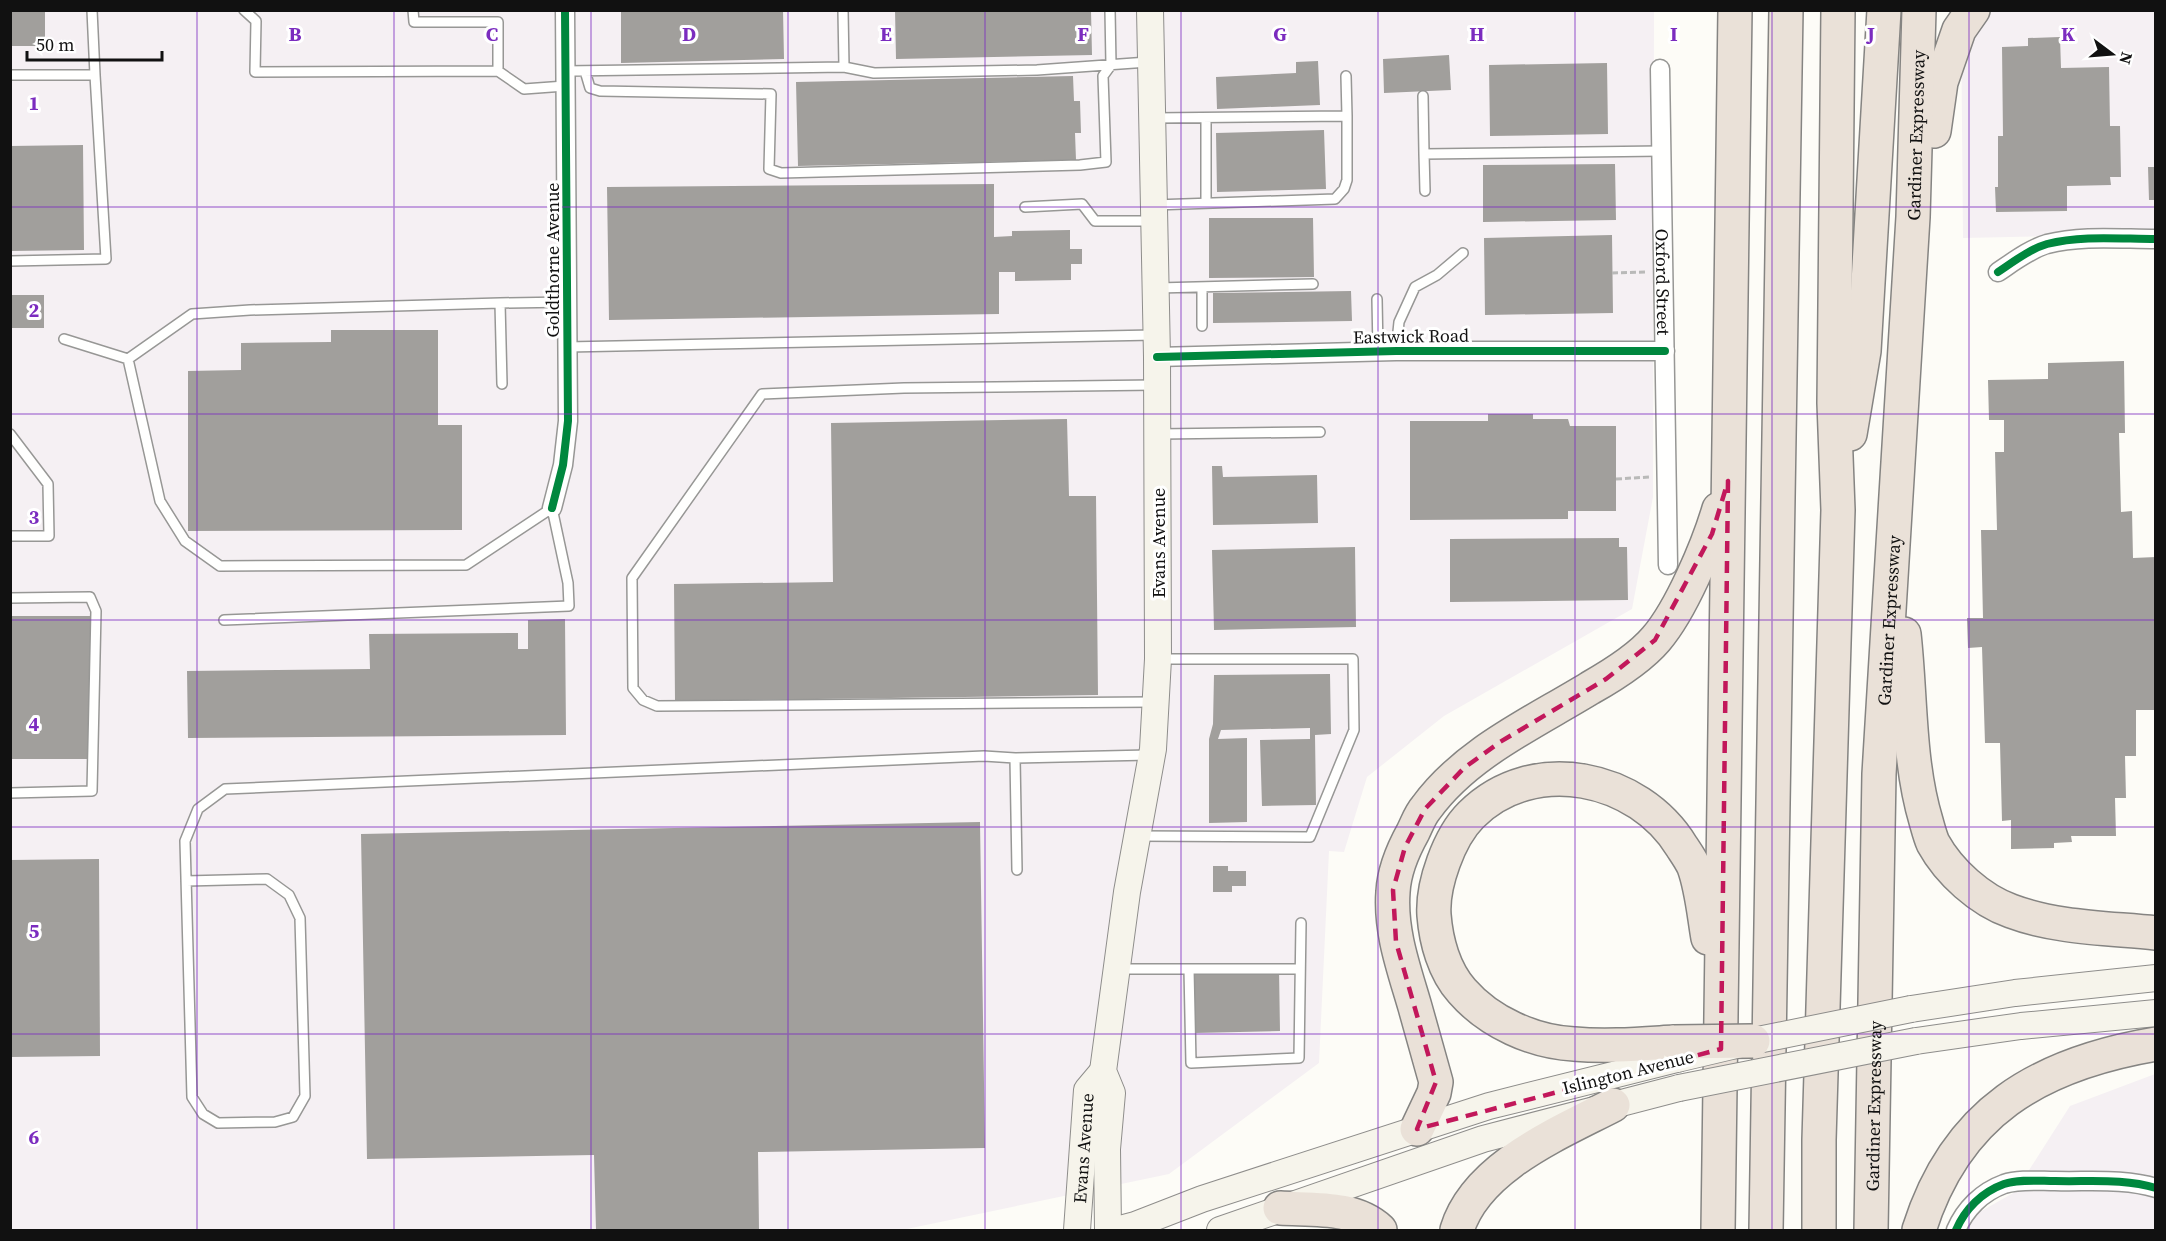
<svg xmlns="http://www.w3.org/2000/svg" width="2166" height="1241" font-family="'Source Serif 4',serif">
<rect width="100%" height="100%" fill="#fdfcf7"/>
<path fill="#f5f0f3" d="M10,11h1644l-1,486 -21,112 -188,107 -77,61 -23,75 -15,-1 -10,212 -150,111 -267,56h-891z
M1961,11h194v223l-192,4z
M2155,1074v156h-193l2,-9 51,-29 55,-86z"/>
<path fill="#a19f9c" d="M10,10h35v36h-35z
M621,10h162l1,49 -163,4z
M895,10h196l1,45 -196,4z
M2060,37l1,31 48,-1 1,59h10l1,51h-11l1,8 -44,1v25l-71,1 -1,-25h3v-51h5l-1,-89 26,-1v-8z
M1449,55l2,35 -67,3 -1,-34z
M1318,61l2,44 -103,4 -1,-32 80,-4v-11z
M1607,63l1,71 -118,2 -1,-71z
M1073,76l1,25h6l1,32h-6l1,27 -278,6 -2,-84z
M1324,130l2,59 -109,3 -1,-59z
M83,145l1,105 -74,1v-105z
M1615,164l1,56 -133,2v-57z
M2148,167h8v33h-7z
M994,184v53l18,-1v-5l58,-1v19h12v15h-11v16l-56,1v-9h-16v42l-390,6 -2,-133z
M1209,218h104l1,59 -105,1z
M1612,235l1,78 -128,2 -1,-77z
M1351,291l1,30 -139,2v-30z
M10,295h34v33h-34z
M331,330h107v95h24v105l-274,1v-160l53,-1v-27l90,-1z
M2124,361l1,72h-6l2,79 11,-1 1,47 23,-1v153h-20v46h-11l1,42h-11l1,38h-45l1,6 -18,1v5l-43,1v-29l-9,1 -2,-78h-15l-3,-96 -14,1 -1,-30h16l-2,-88h16l-2,-78h9v-32h-15l-1,-40 60,-1v-16z
M1488,414h45v5h35l2,7h46v85h-48v8l-158,1v-99h78z
M1067,419l2,77h27l2,199 -423,6 -1,-117 159,-2 -2,-159z
M1212,466h10l1,11 94,-2 1,48 -105,2z
M1619,538v9h8l1,53 -178,2v-63z
M1355,547l1,80 -142,3 -2,-80z
M10,616h81v143h-81z
M565,619l1,116 -378,3 -1,-67 183,-2 -1,-35 149,-1v16h10v-29z
M1330,674l1,60 -16,1 1,70 -54,1 -2,-66 50,-1v-11l-89,2 -3,9 29,-1v84l-38,1v-84l4,-15 1,-49z
M980,822l5,326 -227,4 1,78h-163l-2,-75 -227,4 -6,-325z
M99,859l1,197 -90,1v-197z
M1213,866h15v5h18v15h-14v6h-19z
M1279,969l1,62 -85,2 -1,-62z"/>
<g fill="none" stroke-linecap="round" stroke-linejoin="round">
<defs>
<path id="service" d="M244,10l12,11 -1,51 243,-1 26,18 41,-3
M413,10l1,12h84v49
M843,10l1,57
M565,71l279,-4 30,6 163,-3 111,-8
M585,71l5,17 10,3 171,3 -2,75 12,4 299,-8 26,-3 -3,-86 8,-11 -1,-55
M10,75h85l-3,-65
M1346,76l1,40
M1423,96l1,58
M1425,191l-1,-37 238,-3
M1206,203v-85
M1154,205l181,-6 9,-10 3,-9v-64l-192,2
M1025,207l57,-3 13,17h57
M10,261l96,-2 -11,-184
M1202,287v39
M1158,288l155,-4
M1377,299l1,52
M64,339l64,20 32,142 25,40 35,25 246,-1 86,-57 16,75 1,23 -345,14
M567,347l587,-12
M1396,351l3,-29 16,-35 22,-12 26,-22
M128,359l64,-45 58,-4 250,-7
M502,384l-2,-81 67,-1
M10,434l38,50 1,52h-39
M1160,434l160,-2
M10,598l80,-1 6,14 -4,180 -82,2
M1153,702l-496,4 -14,-6 -10,-12 -1,-110 130,-184 142,-6 251,-3
M1139,836l171,1 44,-107 -1,-71h-192
M1017,870l-2,-112 134,-3
M186,881l81,-2 22,16 11,23 5,178 -12,21 -18,5 -57,1 -15,-9 -11,-17 -7,-256 13,-32 27,-20 759,-33 31,2
M1118,969h71l2,94 108,-5 2,-135
M1189,969h111"/>
<g id="minor">
<path id="s1" d="M1660,69l8,496"/>
<path d="M1998,272c15,-10 32,-23 49,-28 35,-9 73,-5 109,-5"/>
<path d="M1157,357l239,-6h269"/>
<path d="M552,508l11,-43 5,-44 -3,-411"/>
<path d="M1956,1230c9,-21 26,-38 48,-46 15,-5 35,-3 51,-3 33,1 69,-3 101,7"/>
</g>
<g id="secondary">
<path d="M1911,1009l104,-16 141,-15"/>
<path d="M1916,1041l105,-15 135,-13"/>
<path id="s2" d="M1077,1230l10,-140 16,-19"/>
<path d="M1108,1230l-1,-81 5,-56 -9,-22 24,-179 26,-143 5,-90 -1,-302 -7,-347"/>
<path d="M1116,1230l19,-5 67,-26 287,-93 188,-47"/>
<path d="M1220,1230l263,-91 196,-51"/>
</g>
<g id="motorway">
<path d="M1934,131l7,-49 18,-52 14,-20"/>
<path d="M1850,434l14,-83 20,-341"/>
<path d="M1904,634c7,62 4,127 22,187 2,7 4,15 7,22 16,29 47,57 78,68 45,17 97,17 145,22"/>
<path d="M1674,1042c-33,2 -67,5 -100,2 -41,-2 -85,-22 -112,-53 -18,-20 -26,-50 -28,-76 -2,-30 15,-78 37,-100 62,-62 168,-39 211,32 4,6 9,13 12,20 8,22 10,48 14,71"/>
<path d="M1417,1129l17,-36 2,-11c-7,-25 -14,-50 -21,-75 -11,-38 -25,-75 -22,-115 1,-21 10,-42 20,-60 4,-8 7,-17 13,-24 40,-55 107,-85 164,-120 23,-13 49,-29 66,-49 25,-29 52,-93 63,-130"/>
<path d="M1280,1208c34,2 74,-2 100,22"/>
<path d="M1457,1230c19,-63 102,-97 156,-125"/>
<path d="M1718,1230l17,-1220"/>
<path d="M1766,1230l20,-1220"/>
<path d="M1819,1230v-90l19,-630 -4,-107 4,-393"/>
<path id="s3" d="M1871,1230l8,-456 34,-557 6,-207"/>
<path d="M1919,1230c37,-118 119,-166 237,-186"/>
</g>
</defs>
<use href="#service" stroke="#979795" stroke-width="12"/>
<use href="#minor" stroke="#979795" stroke-width="21"/>
<use href="#secondary" stroke="#8e8d8b" stroke-width="28"/>
<use href="#motorway" stroke="#858482" stroke-width="36"/>
<path stroke="#b9b9b8" stroke-width="3" stroke-dasharray="6 3" stroke-linecap="butt" d="M1612,273l34,-1
M1616,479l34,-2"/>
<use href="#service" stroke="#fffffe" stroke-width="9"/>
<use href="#minor" stroke="#fffffe" stroke-width="18"/>
<use href="#secondary" stroke="#f6f4eb" stroke-width="26"/>
<use href="#motorway" stroke="#eae1d8" stroke-width="33"/>
<defs>
<path id="secondary-bridge" d="M1677,1059l76,-18 158,-32
M1679,1088l237,-47"/>
<path id="motorway-bridge" d="M1674,1042l79,-1"/>
</defs>
<use href="#secondary-bridge" stroke="#8e8d8b" stroke-width="28" stroke-linecap="butt"/>
<use href="#motorway-bridge" stroke="#858482" stroke-width="36" stroke-linecap="butt"/>
<use href="#secondary-bridge" stroke="#f6f4eb" stroke-width="26"/>
<use href="#motorway-bridge" stroke="#eae1d8" stroke-width="33"/>
<defs>
<path id="cycleway" d="M1998,272c15,-10 32,-23 49,-28 35,-9 73,-5 109,-5
M1157,357l239,-6h269
M552,508l11,-43 5,-44 -3,-411
M1956,1230c9,-21 26,-38 48,-46 15,-5 35,-3 51,-3 33,1 69,-3 101,7"/>
</defs>
<use href="#cycleway" stroke="#fff" stroke-width="11"/>
<use href="#cycleway" stroke="#00873e" stroke-width="8"/>
</g>
<path fill="none" stroke="#c2185b" stroke-width="4.5" stroke-dasharray="12 8" stroke-linejoin="round" d="M1728,481l-7,568 -304,80 19,-47 -40,-140 -3,-52 12,-43 20,-38 39,-41 36,-26 106,-63 49,-39 57,-106z"/>
<path fill="none" stroke="#7b2cbf" stroke-width="1.5" stroke-opacity="0.55" d="M197,10v1220M394,10v1220M591,10v1220M788,10v1220M985,10v1220M1181,10v1220M1378,10v1220M1575,10v1220M1772,10v1220M1969,10v1220M10,207h2146M10,414h2146M10,620h2146M10,827h2146M10,1034h2146"/>
<g text-anchor="middle" dominant-baseline="central" stroke-width="6" stroke-linejoin="round" paint-order="stroke">
<g font-size="18" fill="#111" stroke="#fff">
<text stroke="none"><textPath href="#s3" startOffset="1096">Gardiner Expressway</textPath></text>
<text transform="translate(552 260) rotate(-90)">Goldthorne Avenue</text>
<text stroke="none"><textPath href="#s1" startOffset="213">Oxford Street</textPath></text>
<text transform="translate(1411 336) rotate(-1)">Eastwick Road</text>
<text transform="translate(1158 543) rotate(-90)">Evans Avenue</text>
<text stroke="none"><textPath href="#s3" startOffset="610">Gardiner Expressway</textPath></text>
<text transform="translate(1628 1072) rotate(-14)">Islington Avenue</text>
<text stroke="none"><textPath href="#s3" startOffset="124">Gardiner Expressway</textPath></text>
<text stroke="none"><textPath href="#s2" startOffset="82">Evans Avenue</textPath></text>
</g>
</g>
<g font-size="20" text-anchor="middle" font-weight="bold" fill="#7b2cbf" stroke="#fff" stroke-width="6" stroke-linejoin="round" paint-order="stroke">
<text x="295" y="41">B</text>
<text x="492" y="41">C</text>
<text x="689" y="41">D</text>
<text x="886" y="41">E</text>
<text x="1083" y="41">F</text>
<text x="1280" y="41">G</text>
<text x="1477" y="41">H</text>
<text x="1674" y="41">I</text>
<text x="1871" y="41">J</text>
<text x="2068" y="41">K</text>
<text x="34" y="110">1</text>
<text x="34" y="317">2</text>
<text x="34" y="524">3</text>
<text x="34" y="731">4</text>
<text x="34" y="938">5</text>
<text x="34" y="1144">6</text>
</g>
<rect width="2166" height="1241" fill="none" stroke="#111111" stroke-width="24"/>
<g transform="translate(2112 54) rotate(106)" stroke="#ffffff" stroke-width="4.5" paint-order="stroke">
<path d="M0-4.5L10 22L0 15L-10 22Z" fill="#111111"/>
<text y="-9" font-size="16" font-weight="bold" text-anchor="middle" fill="#111111">N</text>
</g>
<path d="M27 51v9h135v-9" fill="none" stroke="#111111" stroke-width="3"/>
<text x="36" y="51" font-size="18" fill="#111111" stroke="#ffffff" stroke-width="4.5" paint-order="stroke">50 m</text>
</svg>
